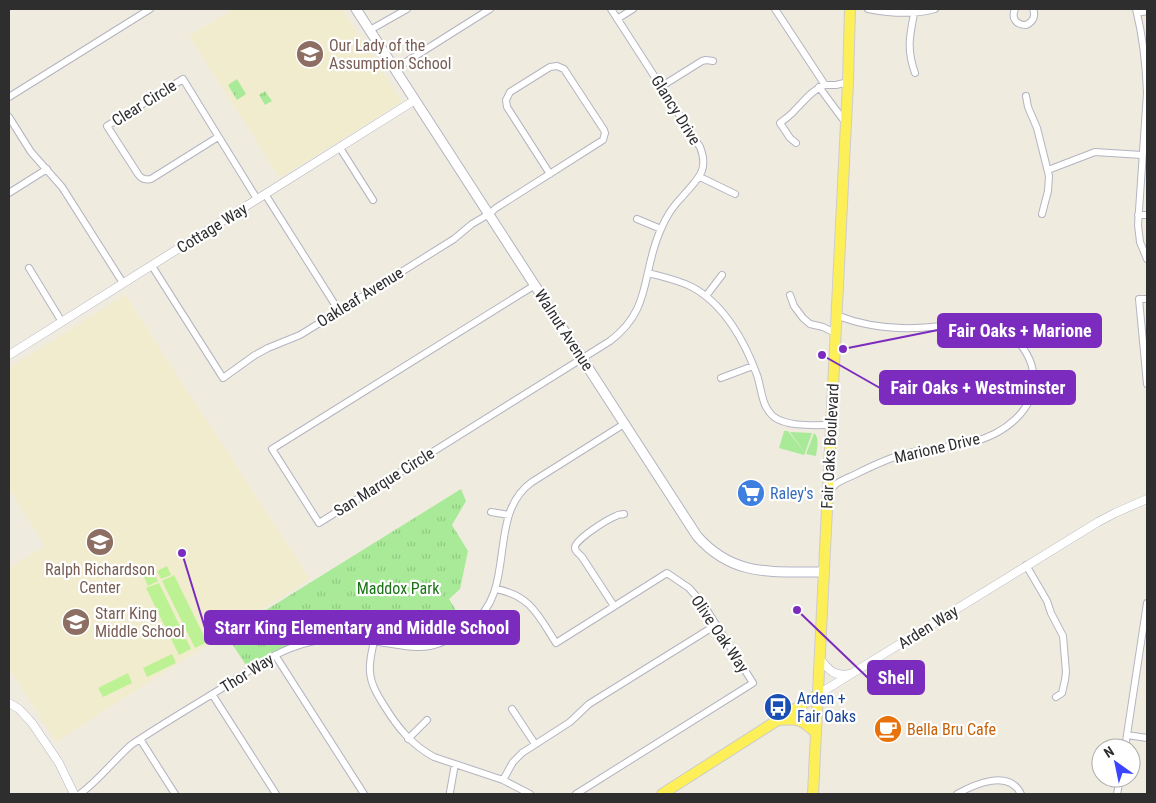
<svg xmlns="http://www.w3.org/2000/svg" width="1156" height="803" font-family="'Roboto Condensed',sans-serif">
<defs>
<pattern id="park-tufts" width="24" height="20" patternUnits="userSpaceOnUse" patternTransform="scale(1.25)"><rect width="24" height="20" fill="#a8ea98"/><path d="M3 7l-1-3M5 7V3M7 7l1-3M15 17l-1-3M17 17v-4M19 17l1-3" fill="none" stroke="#91c983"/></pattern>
</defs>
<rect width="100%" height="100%" fill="#f0ebdf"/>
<path fill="#f2ecce" d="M233,9h109l60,93 -122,76 -91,-142z
M125,295l185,284 -254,163 -47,-74v-100l36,-22 -36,-57v-121z"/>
<path fill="#a8ea98" d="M784,431h4l17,22 -1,2 -25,-7z
M790,432l22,1 -7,20z
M814,433c6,5 3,15 2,23l-10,-2z"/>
<path fill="url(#park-tufts)" d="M237,79l9,15 -9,6 -9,-15z
M265,91l7,10 -7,4 -6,-10z
M461,489l5,12 -14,24 16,26 -8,38 -11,10 14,23 -14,11 -10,5 -16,4 -56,-7 -25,-1 -26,2 -29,10 -19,8 -20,14 -22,-33z"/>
<path fill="#bcf293" d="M167,566l4,9 -10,4 -4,-8z
M154,573l4,8 -10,5 -4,-9z
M174,575l33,67 -12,6 -33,-67z
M159,583l32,66 -12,6 -33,-67z
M172,654l4,9 -29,14 -4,-9z
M128,673l4,10 -29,14 -5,-9z"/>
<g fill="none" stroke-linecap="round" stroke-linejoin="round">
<defs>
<path id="minor" d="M775,9l50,76h11l12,-3
M868,9c21,4 46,6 67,0
M1015,9c-4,9 1,16 11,16 7,-3 10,-9 7,-16
M1136,9c7,28 10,55 11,84l-9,132 2,17 7,17
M1137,13l10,-2
M617,19l16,-10
M370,30l37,-21
M396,70l10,-8 84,-53
M915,73c-9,-25 -5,-39 0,-64
M662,86l40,-25 4,-1 7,1
M819,87l26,35
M1026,96l2,11 9,21 12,48 -1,15 -6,23
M9,97l141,-88
M9,117l22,35 31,35 61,96
M218,137l-67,42c-5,1 -10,0 -13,-5l-31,-48 76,-47 74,120
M796,143l-6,-5 -10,-15c5,-4 11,-8 15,-13 10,-10 17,-20 30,-25
M340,148l33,52
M1048,170l47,-18 47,3
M700,177l35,17
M9,193l38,-24
M265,194l74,117
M1138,215h9
M637,219l24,10
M152,266l71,112 32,-23 13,-7 32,-13 39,-24 115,-72 18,-15 17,-10 7,-6 107,-68 2,-7 -1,-3 -40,-61 -7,-3 -7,1 -40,25 -4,8 1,7 43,67
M29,268l33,54
M648,273c15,4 30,7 44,14 32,17 53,55 65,88 5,15 4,31 17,42 14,10 40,8 57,8
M535,285l-263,164 47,74 291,-182c43,-32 31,-69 51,-112 5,-12 12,-23 21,-32 14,-17 28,-25 18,-50l-89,-138
M790,295l4,11 9,12 7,6 13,3 12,6
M706,296l16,-21
M1147,299h-8l8,85
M721,378l32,-12
M828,492c3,-2 5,-5 8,-8 5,-4 14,-7 20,-10 16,-8 32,-16 49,-20 21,-6 43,-6 64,-11 34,-8 70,-33 64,-72 -3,-16 -14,-32 -28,-39 -29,-14 -60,-5 -90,-4 -27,1 -54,-3 -79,-13
M491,512l18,3
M1026,565l21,36 4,12 12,23 3,36 -1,8 -3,13 -6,4
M496,589c35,7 42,26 60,54l111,-70 22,15 14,16 50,79 -177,111
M614,606l-32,-49c-2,-3 -7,-5 -7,-9 -1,-8 33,-29 41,-32 3,-2 4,-1 8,-2
M374,641c-2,10 -5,20 -4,31 1,13 8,24 15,35 13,21 27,38 49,50l69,23 27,14
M275,655l89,139
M212,694l64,100
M512,709l23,35
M1127,735l20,3
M140,739l35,55
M408,739l19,-19
M1125,748l22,-145
M503,780l10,-18 9,-9 48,-31 19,-18 127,-79
M450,792l5,-28
M80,794c19,-14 33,-33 51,-49 31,-21 64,-40 96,-60 26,-17 52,-36 83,-43 26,-6 50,-3 75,1 15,2 30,6 45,3 15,-3 28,-12 40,-21 49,-33 15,-110 62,-143l92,-58
M957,794c18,-10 52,-25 64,0
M1117,794l3,-16"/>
<path id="tertiary" d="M9,355l406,-255
M819,658c10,12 15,19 31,16
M817,695l281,-173 17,-9 32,-14
M9,703l10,6 13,14 27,40 15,31"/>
<path id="secondary" d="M356,9l341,527c37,42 76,35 126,36"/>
<path id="primary" d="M779,720c20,-2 23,0 37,13
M662,794l155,-99
M813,794l35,-712 2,-73"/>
</defs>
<use href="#minor" stroke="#b3b4c2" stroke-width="8"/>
<use href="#tertiary" stroke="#b3b4c2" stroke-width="9"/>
<use href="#secondary" stroke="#b3b4c2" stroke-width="11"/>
<use href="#primary" stroke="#cdcdcd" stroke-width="12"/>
<use href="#minor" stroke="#fff" stroke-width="6"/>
<use href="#tertiary" stroke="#fff" stroke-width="8"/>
<use href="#secondary" stroke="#fff" stroke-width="9"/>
<use href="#primary" stroke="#fdef57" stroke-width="10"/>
</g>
<defs>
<symbol id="school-disc" viewBox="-11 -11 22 22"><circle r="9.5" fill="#8d6e63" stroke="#fff"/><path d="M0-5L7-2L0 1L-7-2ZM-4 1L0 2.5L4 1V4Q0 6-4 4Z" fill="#fff"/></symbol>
<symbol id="supermarket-disc" viewBox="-11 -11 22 22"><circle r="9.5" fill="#3f7fe0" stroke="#fff"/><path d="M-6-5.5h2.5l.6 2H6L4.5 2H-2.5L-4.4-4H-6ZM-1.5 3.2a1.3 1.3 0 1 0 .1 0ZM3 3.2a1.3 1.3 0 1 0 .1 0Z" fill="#fff"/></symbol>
<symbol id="bus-disc" viewBox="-11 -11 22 22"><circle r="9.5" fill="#1a4fb4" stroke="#fff"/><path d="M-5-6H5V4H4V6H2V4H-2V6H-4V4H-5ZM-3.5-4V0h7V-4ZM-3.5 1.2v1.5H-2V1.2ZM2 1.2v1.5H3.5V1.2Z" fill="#fff"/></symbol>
<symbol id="cafe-disc" viewBox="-11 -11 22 22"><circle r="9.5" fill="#e8710a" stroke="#fff"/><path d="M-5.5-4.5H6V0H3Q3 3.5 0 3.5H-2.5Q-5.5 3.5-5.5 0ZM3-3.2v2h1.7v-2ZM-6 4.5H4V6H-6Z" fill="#fff"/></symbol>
</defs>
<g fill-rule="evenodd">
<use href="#school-disc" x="294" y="38" width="32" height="32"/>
<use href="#supermarket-disc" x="735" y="477" width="32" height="32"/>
<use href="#school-disc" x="84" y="526" width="32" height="32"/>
<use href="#school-disc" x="60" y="606" width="32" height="32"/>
<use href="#bus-disc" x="762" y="691" width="32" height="32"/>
<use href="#cafe-disc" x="872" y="713" width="32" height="32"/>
</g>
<g text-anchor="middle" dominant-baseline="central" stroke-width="4.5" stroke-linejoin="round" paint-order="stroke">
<g font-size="16" fill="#785e54" stroke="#fff" text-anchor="start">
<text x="329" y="45">Our Lady of the<tspan x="329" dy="18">Assumption School</tspan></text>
<text x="100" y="569" text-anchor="middle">Ralph Richardson<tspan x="100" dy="18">Center</tspan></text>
<text x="95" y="613">Starr King<tspan x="95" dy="18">Middle School</tspan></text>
</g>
<g font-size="16" fill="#2e2e2e" stroke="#fff">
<text transform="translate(144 103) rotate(-32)">Clear Circle</text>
<text transform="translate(676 110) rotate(58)">Glancy Drive</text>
<text transform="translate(212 228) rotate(-32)">Cottage Way</text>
<text transform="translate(360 297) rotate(-32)">Oakleaf Avenue</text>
<text transform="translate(564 330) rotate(57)">Walnut Avenue</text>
<text transform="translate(830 446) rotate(-87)">Fair Oaks Boulevard</text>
<text transform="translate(937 448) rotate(-13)">Marione Drive</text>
<text transform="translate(384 482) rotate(-32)">San Marque Circle</text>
<text transform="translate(928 627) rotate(-32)">Arden Way</text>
<text transform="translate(720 634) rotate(56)">Olive Oak Way</text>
<text transform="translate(247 673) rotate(-32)">Thor Way</text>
</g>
<g font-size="16" fill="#366cbe" stroke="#fff" text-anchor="start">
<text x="770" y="493">Raley's</text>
</g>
<g font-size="16" fill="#1a7414" stroke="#fff">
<text x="398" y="588">Maddox Park</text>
</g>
<g font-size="16" fill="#164399" stroke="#fff" text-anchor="start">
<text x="797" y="698">Arden +<tspan x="797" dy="18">Fair Oaks</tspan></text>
</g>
<g font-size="16" fill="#c56008" stroke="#fff" text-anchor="start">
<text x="907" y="729">Bella Bru Cafe</text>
</g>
</g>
<path fill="none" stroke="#7b2cbf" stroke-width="2" d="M843 349L938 330M822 355L880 388M182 553L205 628M797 610L868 678"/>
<g fill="#7b2cbf" stroke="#fff" stroke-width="2">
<circle cx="843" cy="349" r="5"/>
<circle cx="822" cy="355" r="5"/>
<circle cx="182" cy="553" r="5"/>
<circle cx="797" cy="610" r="5"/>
</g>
<g fill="#7b2cbf" stroke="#7b2cbf" stroke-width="2">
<rect x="938" y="314" width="163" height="33" rx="5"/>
<rect x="880" y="371" width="195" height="33" rx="5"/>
<rect x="205" y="611" width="314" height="33" rx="5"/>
<rect x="868" y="661" width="56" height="33" rx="5"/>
</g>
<g font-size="18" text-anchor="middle" font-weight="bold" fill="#fff">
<text x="1020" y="337">Fair Oaks + Marione</text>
<text x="978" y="394">Fair Oaks + Westminster</text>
<text x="362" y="634">Starr King Elementary and Middle School</text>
<text x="896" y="684">Shell</text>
</g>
<rect width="1156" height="803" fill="none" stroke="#2e2e2e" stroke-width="20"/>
<g transform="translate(1116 763) rotate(327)"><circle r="24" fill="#ffffff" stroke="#ababab"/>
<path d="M0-4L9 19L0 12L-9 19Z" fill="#3d44ff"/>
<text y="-8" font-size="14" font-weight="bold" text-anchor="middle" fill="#2e2e2e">N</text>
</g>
</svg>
